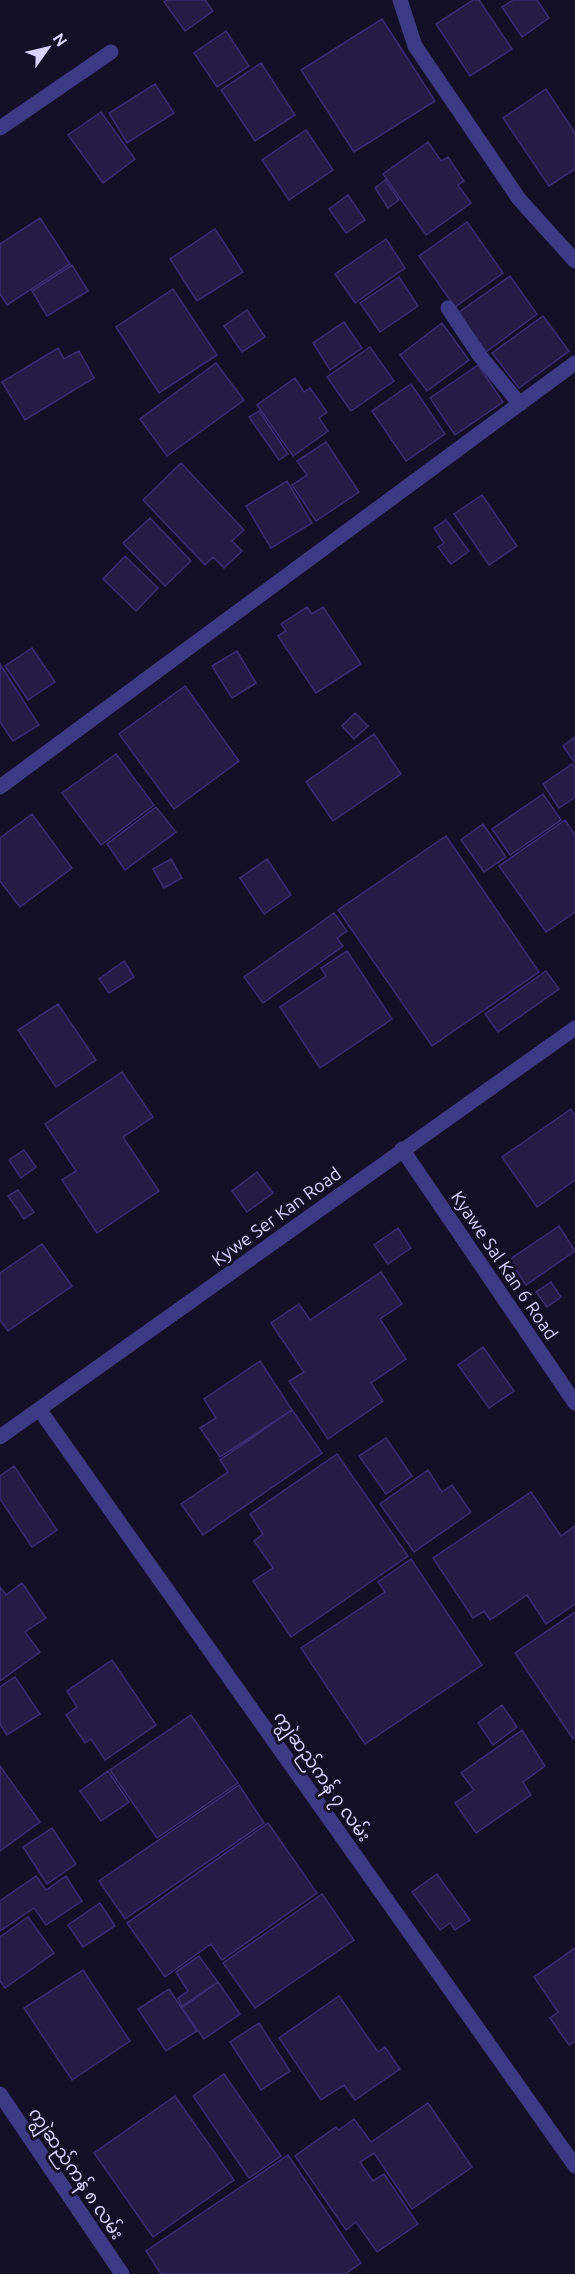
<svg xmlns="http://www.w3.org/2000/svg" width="575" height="2274" font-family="Ubuntu,'Noto Sans Myanmar',sans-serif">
<rect width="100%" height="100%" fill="#130f26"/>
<path fill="#241b47" stroke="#3b2d73" stroke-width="1.5" d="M167,0h38l8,11 -28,20 -21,-29z
M473,0h6l33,49 -42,27 -34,-52z
M513,0h24l12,18 -27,19 -20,-30z
M382,19l53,82 -81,51 -53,-82z
M226,31l23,35 -32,21 -23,-34z
M261,63l34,52 -40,26 -34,-51z
M155,84l19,29 -47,30 -18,-30z
M546,89l29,44v36l-26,17 -46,-68z
M101,112l34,47 -32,24 -35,-48z
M306,130l27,40 -44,30 -27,-40z
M428,142l13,19 7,-4 16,24 -6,4 13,18 -45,32 -43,-61z
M385,180l14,20 -11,8 -13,-20z
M348,195l17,25 -19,13 -17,-24z
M40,218l30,46 -63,41 -7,-11v-50z
M467,222l36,51 -48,34 -36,-51z
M215,229l28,43 -46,29 -27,-42z
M386,239l19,29 -50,35 -20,-29z
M72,265l16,26 -41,25 -15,-25z
M510,276l27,38 -51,38 -28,-39z
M399,277l19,29 -38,26 -20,-29z
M173,289l44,66 -58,38 -43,-66z
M247,310l18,27 -23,15 -18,-26z
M543,316l26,35 -50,37 -27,-35z
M344,322l18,26 -32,22 -17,-27z
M442,323l27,37 -42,31 -27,-36z
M370,347l24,34 -43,30 -24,-34z
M58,348l6,11 15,-8 15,27 -69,42 -23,-38z
M216,363l28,37 -77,56 -27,-37z
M478,365l25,37 -48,33 -25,-37z
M295,378l9,14 6,-4 17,24 -8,6 9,13 -35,25 -36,-51z
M411,384l34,50 -39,27 -34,-50z
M259,411l29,43 -9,6 -30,-43z
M326,442l33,50 -43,29 -24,-36 15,-10 -10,-14z
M181,463l63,67 -12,11 10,10 -18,17 -11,-11 -8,8 -62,-65z
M287,481l25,42 -41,25 -25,-42z
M482,495l35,51 -28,19 -35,-51z
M150,518l41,43 -26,25 -42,-43z
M446,520l23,31 -18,13 -13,-17 6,-4 -10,-15z
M125,556l33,32 -22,23 -33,-32z
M307,607l5,7 11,-7 38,57 -45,29 -38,-57 8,-5 -5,-7z
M32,648l23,34 -27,18 -23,-34z
M237,651l19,32 -24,15 -20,-32z
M0,664l39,61 -26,16 -13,-19z
M185,686l54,75 -65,48 -55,-75z
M355,713l13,13 -14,13 -12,-13z
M374,734l27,40 -68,47 -27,-39z
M575,737v26l-12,-17z
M116,754l38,51 -53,40 -39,-52z
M572,764l3,4v29l-16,11 -16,-24z
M543,794l18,26 -51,35 -18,-26z
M156,807l20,25 -51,38 -18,-26z
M32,814l40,54 -52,39 -20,-26v-43z
M565,820l10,15v77l-29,20 -47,-66z
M483,824l23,33 -22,15 -23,-32z
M446,836l93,136 -107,74 -94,-136z
M171,859l11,19 -18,10 -11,-19z
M267,859l24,36 -27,19 -24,-36z
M334,913l13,18 -10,7 6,8 -80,57 -19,-26z
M347,951l45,68 -72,49 -40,-61 46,-31 -5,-8z
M124,961l10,16 -25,16 -10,-14z
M546,971l13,18 -61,43 -13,-18z
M58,1004l38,56 -40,27 -38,-57z
M122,1072l31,45 -30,20 36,54 -62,42 -35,-53 14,-9 -31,-47z
M571,1109l4,7v64l-38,27 -35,-50z
M24,1150l12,17 -15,11 -12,-18z
M257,1172l16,21 -26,19 -15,-21z
M18,1190l16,22 -10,7 -16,-23z
M559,1226l16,25 -49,34 -17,-25z
M398,1228l13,20 -23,16 -14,-19z
M42,1244l30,42 -64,45 -8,-11v-47z
M381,1272l21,32 -22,15 26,40 -35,24 12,18 -55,38 -39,-58 15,-9 -33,-49 28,-19 11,16z
M551,1282l10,15 -14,10 -11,-15z
M483,1347l31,44 -25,17 -31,-43z
M260,1361l32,49 -72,47 -20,-29 16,-10 -12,-19z
M292,1410l30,43 -119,82 -22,-31 47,-32 -8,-12z
M386,1438l26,38 -26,18 -27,-38z
M337,1454l71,102 -117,81 -38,-56 20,-13 -19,-27 9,-7 -13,-20z
M14,1466l43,64 -25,17 -32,-48v-23z
M428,1470l14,22 10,-7 19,27 -57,40 -34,-48z
M531,1492l30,44 14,-10v78l-29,20 -19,-29 -37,25 -6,-9 -11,7 -40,-60z
M411,1559l71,106 -117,79 -64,-96 84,-56 -7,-10z
M22,1583l24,35 -21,14 15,20 -40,29v-94l6,8z
M575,1612v125l-2,2 -58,-86z
M112,1660l44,65 -51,35 -14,-21 -6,4 -19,-28 11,-8 -10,-16z
M15,1677l25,37 -33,21 -7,-11v-37z
M502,1705l15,22 -24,18 -15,-22z
M191,1715l47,68 -81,55 -47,-68z
M522,1730l23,36 -22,16 8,13 -55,38 -21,-30 19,-13 -13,-17z
M0,1766l40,56 -40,29z
M108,1771l21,31 -28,19 -21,-30z
M239,1785l25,38 -139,96 -26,-38z
M268,1823l49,70 -95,67 -11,-16 -46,33 -38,-54z
M52,1828l24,36 -29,20 -24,-37z
M437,1874l33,46 -15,10 -5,-7 -10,7 -28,-38z
M36,1876l10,14 20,-14 16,25 -36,24 -12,-17 -34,23v-30z
M322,1894l32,46 -99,68 -32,-45z
M100,1903l15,23 -32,21 -15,-22z
M28,1917l26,36 -49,35 -5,-7v-44z
M575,1948v93l-6,4 -19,-27 8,-6 -24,-35z
M199,1956l19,26 -36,24 -4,-8 10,-7 -12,-19z
M83,1970l47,71 -58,39 -48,-72z
M218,1982l22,32 -36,25 -22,-31z
M169,1989l28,42 -31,20 -28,-42z
M339,1996l39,56 7,-5 15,22 -45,31 -11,-15 -23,15 -42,-62z
M259,2023l31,48 -29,19 -31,-48z
M224,2074l57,82 -32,22 -56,-82z
M175,2096l59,84 -81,57 -59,-84z
M428,2103l44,64 -60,42 -38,-56 -14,9 13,19 11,-7 34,50 -41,28 -21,-30 -10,8 -51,-74 41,-29 3,3 15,-11 17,23z
M288,2155l73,108 -16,11h-184l-15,-23z"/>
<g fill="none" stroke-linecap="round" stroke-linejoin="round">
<path stroke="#3d3a85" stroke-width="15" d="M400,0l15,46 104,153 56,62
M0,128l111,-76
M448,308l32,48 40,48
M0,787l575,-424
M402,1149l173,254
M39,1409l536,757
M0,1437l575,-409
M0,2094l122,180"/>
</g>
<g text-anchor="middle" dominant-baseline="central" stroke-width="6" stroke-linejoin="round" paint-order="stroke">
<g font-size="18" fill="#d9d4ff" stroke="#130f26">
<text transform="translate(276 1216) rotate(-36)">Kywe Ser Kan Road</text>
<text transform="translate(505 1265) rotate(56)">Kyawe Sal Kan 6 Road</text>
<text transform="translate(323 1776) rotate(55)">ကျွဲဆည်ကန် ၇ လမ်း</text>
<text transform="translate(77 2173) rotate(56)">ကျွဲဆည်ကန် ၈ လမ်း</text>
</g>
</g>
<g transform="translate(48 48) rotate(56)" stroke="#130f26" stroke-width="4.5" paint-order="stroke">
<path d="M0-4.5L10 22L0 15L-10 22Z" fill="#d9d4ff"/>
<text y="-9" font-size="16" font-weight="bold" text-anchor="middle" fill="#d9d4ff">N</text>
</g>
</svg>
